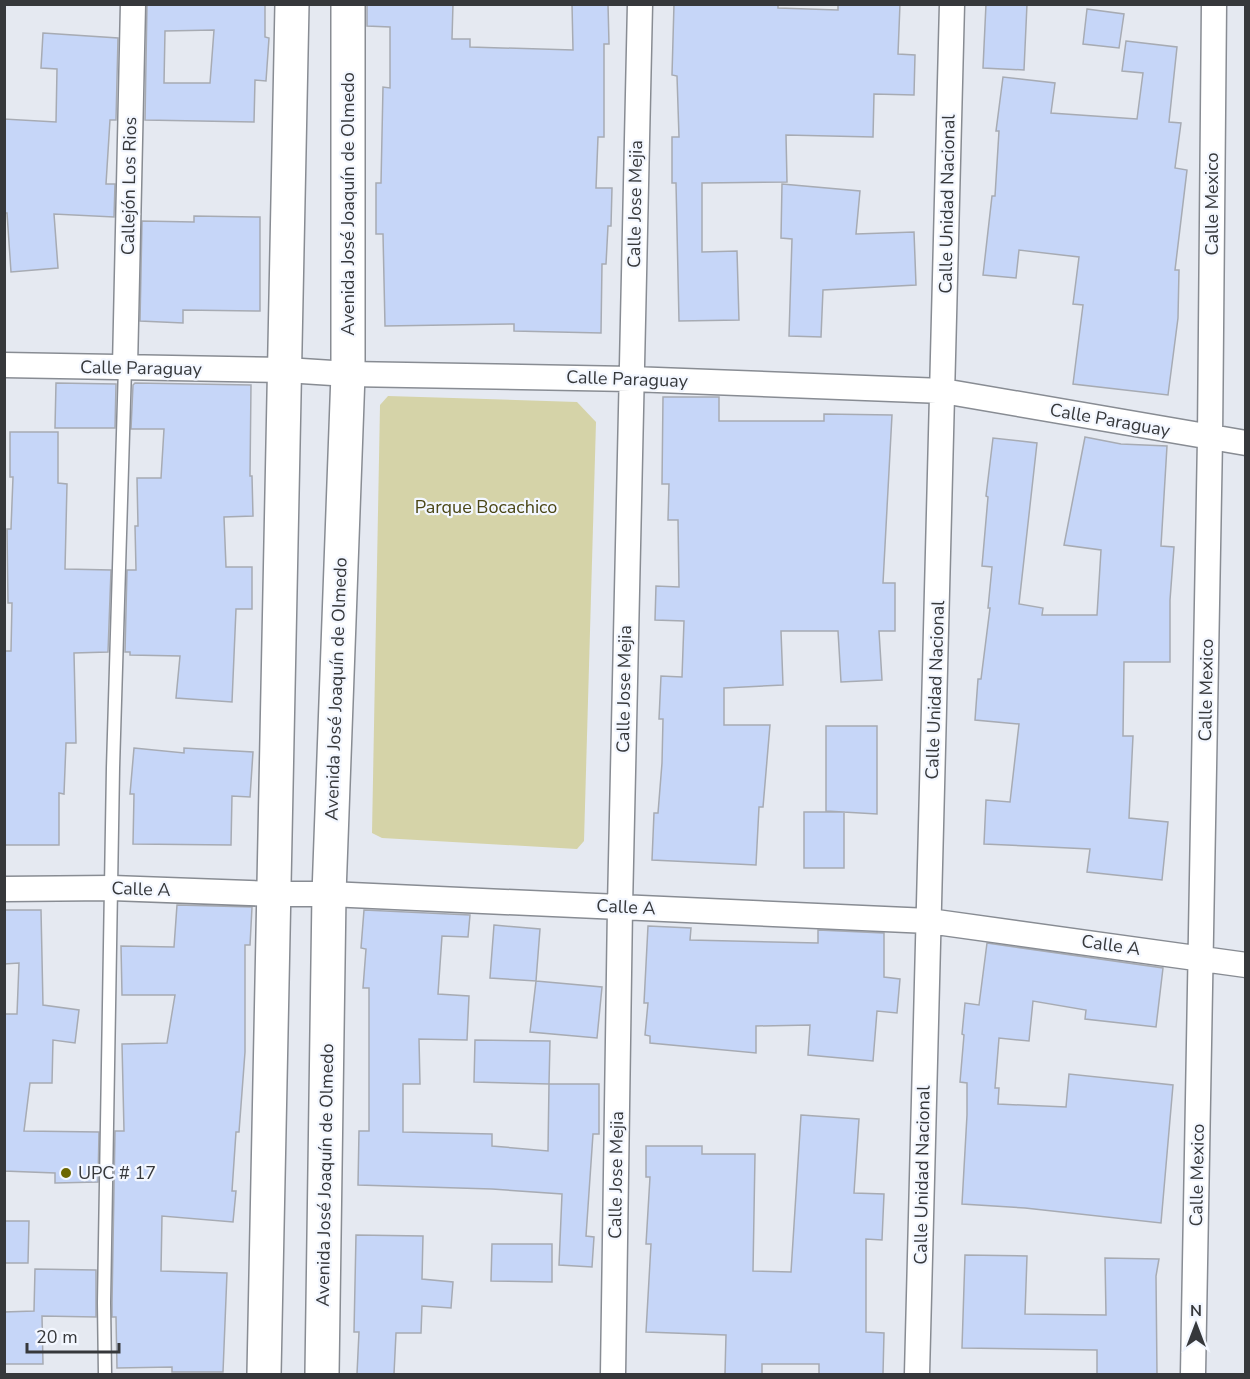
<svg xmlns="http://www.w3.org/2000/svg" width="1250" height="1379" font-family="'Nunito Sans',sans-serif">
<rect width="100%" height="100%" fill="#e5e9f1"/>
<path fill="#d5d3a8" d="M388,396l189,6 19,20 -12,419 -7,8 -195,-11 -10,-5 8,-428z"/>
<path fill="#c6d6f8" stroke="#a7abb3" stroke-width="1.5" fill-rule="evenodd" d="M147,4h118v33l4,1 -3,43 -11,-1 -1,42 -109,-2zM214,30l-4,53h-46l1,-52z
M367,4h86l-1,35h18v8l103,3 -1,-46h36l1,40h-5v93h-6l-2,51h16l-1,38h-3l-2,38h-4l-1,69 -87,-2v-7l-129,2 -2,-92h-7v-51h5l2,-96 7,1v-61l-23,-1z
M674,4h104v4l60,2v-6h62l-2,50 17,1 -1,40 -40,-1 -1,43 -87,-2 1,47 -85,1v69l35,-1 2,69 -60,1 -3,-138h-4v-46h7l-2,-61 -5,-1z
M986,4h41l-3,66 -41,-2z
M1087,9l37,5 -5,34 -36,-4z
M43,33l75,5 -2,82h-6l-4,64h9l-1,33 -60,-3 4,54 -47,4 -4,-59h-3v-94l52,3 1,-53 -16,-1z
M1126,41l51,6 -8,75 12,1 -6,45 12,2 -12,100h4l-1,48 -10,77 -95,-11 10,-79 -10,-1 6,-47 -60,-7 -3,28 -33,-3 9,-79h3l4,-65h-3l7,-54 52,6 -4,30 86,6 6,-46 -21,-2z
M782,184l78,7 -4,43 58,-2 2,53 -93,5 -2,47 -32,-1 3,-97 -11,-1z
M194,216l66,1v94l-77,-1v13l-43,-2 2,-100 52,1z
M56,383l60,1 -1,44h-60z
M135,383l116,2 -1,91h2l1,40 -29,1 2,50h26v42h-16l-4,93 -56,-4 4,-42 -50,-1v-3h-5l2,-82h9l-1,-44h3l-1,-48h24l3,-49h-33l2,-44z
M663,397h56v24h105v-7l68,1 -9,168h12v48h-16l3,49 -41,2 -3,-51h-57l2,54 -59,3v37h46l-7,82h-4l-3,58 -104,-5 2,-47h4l4,-50 1,-44h-4l2,-43 21,1 2,-56 -29,-1 1,-34 23,1 -1,-67h-10l1,-36h-7z
M10,432h48v51l9,1 -2,85 46,1 -3,82 -34,1 2,90h-10l-2,51 -5,-1v52h-55v-194h7l1,-48h-4l-1,-74h4l2,-52h-3z
M1085,437l36,7 46,2 -6,100 13,1 -4,53v62h-46l-1,74h10l-4,82 39,4 -6,58 -75,-8 3,-23 -106,-5 2,-44 24,2 9,-78 -44,-4 3,-41h3l9,-71h-2l4,-41 -10,-1 6,-69 -2,-1 7,-58 44,5 -18,161 24,4 -1,7h55l4,-65 -37,-5z
M826,726h51v88l-51,-3z
M134,748l50,5v-5l69,4 -3,45 -18,-1 -1,49 -98,-1 1,-50h-4z
M804,812h40v56h-40z
M177,905l75,2 -2,38h-5v107l-6,80h-3l-4,59h4l-3,31 -71,-6 -1,55 66,2 -4,99h-51v-5l-55,1 -1,-51h-4v-14l3,-172h9l-2,-87 45,-1 8,-48h-53l-1,-49 53,1z
M4,910h37l2,95 36,5 -4,33 -22,-3 -1,43h-22l-6,48 75,1 -1,50 -43,1v-10l-51,-2v-157h13l2,-51 -15,1z
M364,910l106,5 -2,22 -26,-1 -4,58 31,2 -2,44 -48,-1 1,45h-17v48l89,2v12l56,5 1,-67h50v50h-6l-7,102 8,1 -2,30 -33,-2 3,-71 -70,-5 -134,-4 1,-54h10v-143h-6l3,-39 -5,-1z
M494,925l46,4 -4,52 -46,-3z
M648,926l43,2 -1,12 128,3v-13l66,3v44l16,2 -3,34 -20,-2 -4,50 -65,-6 2,-30 -54,1v27l-106,-10v-7l-5,-1 3,-32h-4z
M987,943l176,25 -7,59 -71,-8 1,-9 -53,-9 -4,40 -30,-3 -4,50h4l-1,16 68,3 3,-33 104,11 -12,138 -136,-15 -63,-4 5,-89v-32l-7,-1 4,-47 -2,-1 3,-31 14,2z
M536,981l66,6 -5,51 -67,-6z
M475,1040l75,1 -1,43 -75,-2z
M801,1115l58,4 -5,74 30,1 -2,46 -16,-1v93l18,1 -1,41h-64v-10h-57v10h-37l1,-39 -80,-3 5,-88h-5l4,-67h-4v-31h56v8h53l-2,117 38,1z
M4,1221h25l-1,42h-24z
M356,1235l67,1 -1,43 31,3 -2,26 -29,-2 -1,27h-25l-2,41h-37l2,-42h-5z
M492,1244h60v38l-61,-1z
M965,1255l62,1 -2,58 81,1 -1,-57 54,1 -3,17 1,98h-60v-24l-135,-2z
M35,1269l61,1v47l-54,-1 1,48h-39v-52l30,-1z"/>
<g fill="none" stroke-linecap="round" stroke-linejoin="round">
<defs>
<path id="lane" d="M105,1374l-1,-71 9,-535 12,-401"/>
<path id="street" d="M4,365l282,5 62,4 283,5 312,12 303,52
M125,367l8,-363
M4,889l108,-1 161,6h56l600,27 317,44
M613,1374l7,-467 20,-903
M917,1374l35,-1370
M1193,1374l17,-936 4,-434"/>
<path id="secondary" d="M264,1374l28,-1370
M322,1374l7,-480 19,-520v-370"/>
</defs>
<use href="#lane" stroke="#888c93" stroke-width="15"/>
<use href="#street" stroke="#888c93" stroke-width="27"/>
<use href="#secondary" stroke="#888c93" stroke-width="36"/>
<use href="#lane" stroke="#fff" stroke-width="12"/>
<use href="#street" stroke="#fff" stroke-width="24"/>
<use href="#secondary" stroke="#fff" stroke-width="33"/>
</g>
<circle fill="#6d6700" stroke="#f3f7ff" stroke-width="2" cx="66" cy="1173" r="6"/>
<g text-anchor="middle" dominant-baseline="central" stroke-width="4.5" stroke-linejoin="round" paint-order="stroke">
<g font-size="18" fill="#36383b" stroke="#f3f7ff">
<text transform="translate(129 186) rotate(-89)">Callejón Los Rios</text>
<text transform="translate(348 204) rotate(-90)">Avenida José Joaquín de Olmedo</text>
<text transform="translate(635 204) rotate(-89)">Calle Jose Mejia</text>
<text transform="translate(947 204) rotate(-89)">Calle Unidad Nacional</text>
<text transform="translate(1212 204) rotate(-90)">Calle Mexico</text>
<text transform="translate(141 368) rotate(1)">Calle Paraguay</text>
<text transform="translate(627 379) rotate(2)">Calle Paraguay</text>
<text transform="translate(1110 420) rotate(10)">Calle Paraguay</text>
<text transform="translate(336 689) rotate(-88)">Avenida José Joaquín de Olmedo</text>
<text transform="translate(624 689) rotate(-89)">Calle Jose Mejia</text>
<text transform="translate(935 690) rotate(-88)">Calle Unidad Nacional</text>
<text transform="translate(1206 690) rotate(-89)">Calle Mexico</text>
<text transform="translate(141 889) rotate(2)">Calle A</text>
<text transform="translate(626 907) rotate(3)">Calle A</text>
<text transform="translate(1111 945) rotate(8)">Calle A</text>
<text transform="translate(325 1175) rotate(-89)">Avenida José Joaquín de Olmedo</text>
<text transform="translate(616 1175) rotate(-89)">Calle Jose Mejia</text>
<text transform="translate(922 1175) rotate(-89)">Calle Unidad Nacional</text>
<text transform="translate(1197 1175) rotate(-89)">Calle Mexico</text>
</g>
<g font-size="18" fill="#4a4615" stroke="#f3f7ff">
<text x="486" y="507">Parque Bocachico</text>
</g>
<g font-size="18" fill="#36383b" stroke="#f3f7ff" text-anchor="start">
<text x="78" y="1173">UPC # 17</text>
</g>
</g>
<rect width="1250" height="1379" fill="none" stroke="#36383b" stroke-width="12"/>
<g transform="translate(1196 1325)" stroke="#f3f7ff" stroke-width="4.5" paint-order="stroke">
<path d="M0-4.5L10 22L0 15L-10 22Z" fill="#36383b"/>
<text y="-9" font-size="16" font-weight="bold" text-anchor="middle" fill="#36383b">N</text>
</g>
<path d="M27 1343v9h92v-9" fill="none" stroke="#36383b" stroke-width="3"/>
<text x="36" y="1343" font-size="18" fill="#36383b" stroke="#f3f7ff" stroke-width="4.5" paint-order="stroke">20 m</text>
</svg>
